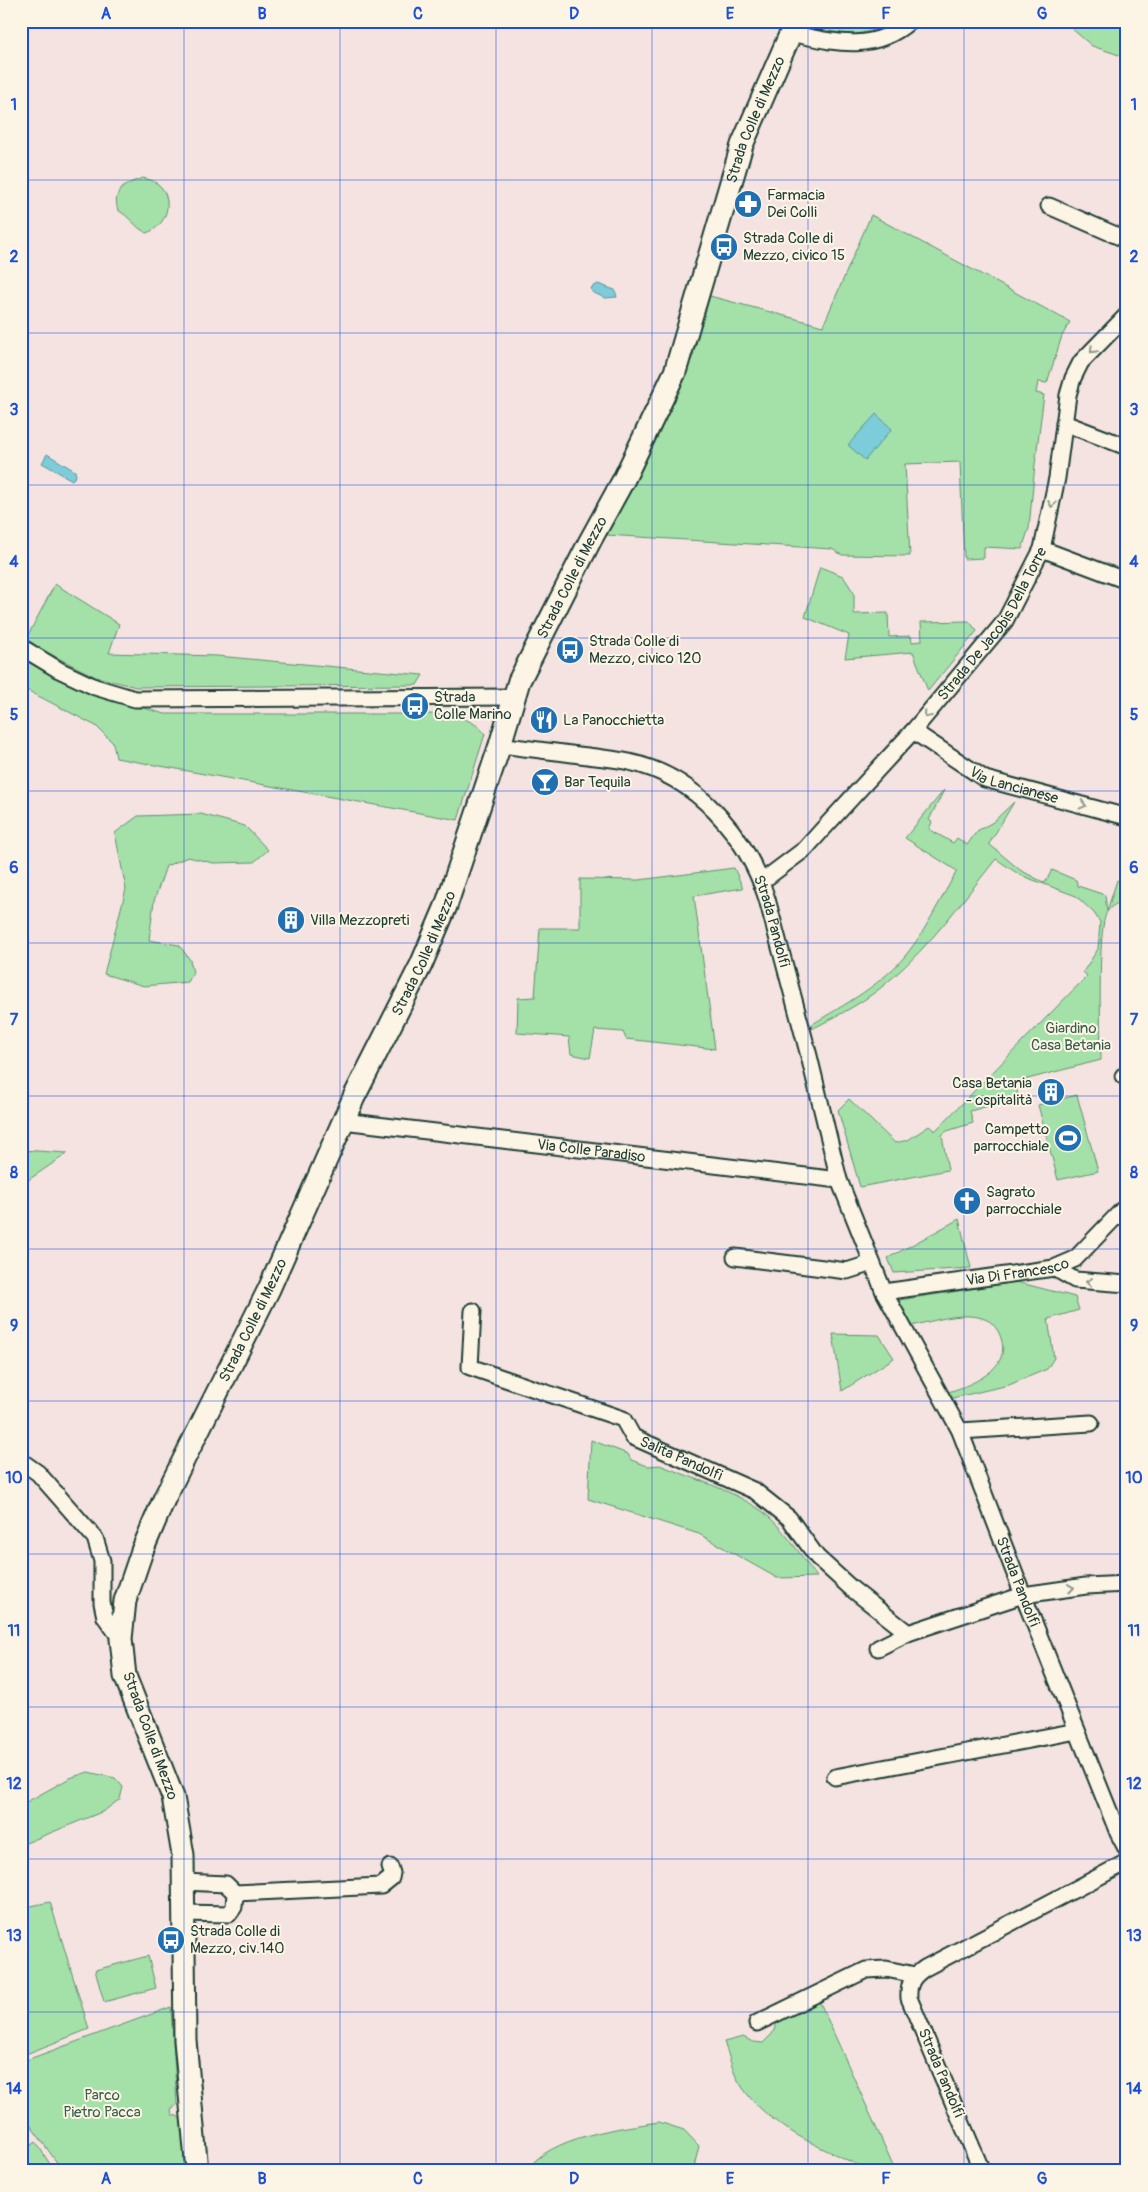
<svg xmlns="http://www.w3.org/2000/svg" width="1148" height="2192" font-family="Pangolin,sans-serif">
<rect width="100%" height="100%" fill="#f5e3e2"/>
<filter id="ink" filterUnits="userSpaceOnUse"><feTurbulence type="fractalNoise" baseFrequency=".02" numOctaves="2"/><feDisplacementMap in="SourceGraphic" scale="10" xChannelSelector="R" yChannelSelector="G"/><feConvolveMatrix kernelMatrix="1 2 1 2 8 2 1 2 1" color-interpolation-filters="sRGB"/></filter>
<g filter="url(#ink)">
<path fill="#a3e1a8" stroke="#618f6e" d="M898,21c-15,8 -80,29 -83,1z
M1063,21h22l4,3 2,-3h36l-2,36 -33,-11z
M143,178c5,1 11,3 15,6 17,15 9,43 -12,49 -11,-6 -17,-17 -28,-23 -7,-20 9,-27 25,-32z
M871,215l199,107 -8,14 -15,47 -9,-1 -2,11 8,2 -9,69 -6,64 -7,21 -38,-2v11l-20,1 -4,-97 -55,2 5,92 -68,-1 -10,-6 -226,-14 87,-179 13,-61 117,31z
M820,567l23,9 11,17v21l34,-1 1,24 22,-1 1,6 10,-1 -1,-19 48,-1 8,10 -49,60 -15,-39 -68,6 4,-23 -44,-18z
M55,584l64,40 -10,29 108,3 206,19 -6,10 -281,2 -40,-10 -52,-26 -18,-12z
M21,658l38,21 46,18 60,17h265c21,2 42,2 55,20l-27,86 -342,-62 -3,-15 -17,-17 -75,-39z
M944,790l-15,30 3,2 -3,7 24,14 4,-5 10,7 10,-14 16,-9 21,-20 -25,42 31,26 25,13 7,-13 24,10 2,6 27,9 2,16 10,-31 10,3v17c-7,2 -16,5 -20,12 -10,15 -6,123 -6,148l-85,22 2,16 -48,13 3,12 -26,8 -5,4 6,35 -88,17 -22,-77 11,-11 46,44 13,-3 21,-14 6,5 152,-155 -4,-4 15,-23 2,-27 -6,-9 -18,-17 -56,-21 -24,-16c-34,42 -65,86 -106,121 -23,21 -51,35 -78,49l-1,-4c34,-21 73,-41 98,-74 17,-21 33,-55 48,-80l-52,-33z
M201,814l44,12 23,24 -14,12 -41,1 -25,-6 -22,9 -12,35 -5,39 30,5 11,15 3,13 -5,9 -44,4 -40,-12 22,-85 -11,-56 23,-17z
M734,868l9,20 -49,8 21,153 -89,-10 -3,-7 -28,-2 -5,28 -19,-4 -2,-17 -52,-4 1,-35 17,-1 5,-69h40v-49l59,1z
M1077,1095l21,76 -40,9 -20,-75z
M21,1150l47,3 -47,32z
M959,1219l12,49 -77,5 -6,-15z
M1017,1282l58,15 4,13 -31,9 6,39 -7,11 -38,16 -61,14 -3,-6c24,-7 67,-23 56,-55 -2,-6 -7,-15 -14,-18 -20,-10 -55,1 -75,6l-13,-26z
M833,1334l46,1 15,23 -52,33z
M591,1440l37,14 3,6 17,6 12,-1c34,14 71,24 102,46 22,17 38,44 55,66l-40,1 -78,-44 -111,-35z
M88,1772l27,6 8,9 -3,12 -16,12 -83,34v-40l49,-27z
M50,1902l39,127 -68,27v-148z
M148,1956l8,32 -52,14 -9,-32z
M818,1998l75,167 -13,6h-9c-46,-22 -105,-43 -132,-89 -7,-11 -10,-27 -15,-40l19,-5 10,5 10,1 9,-9 8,-17z
M171,2007l6,98 -6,4 1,6 5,1 5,4 6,51h-125l-42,-59v-50z
M659,2122l25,8 15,16 -6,25h-167c24,-35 94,-43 133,-49z
M36,2142l17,27 2,2h-34v-18z"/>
<path fill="#7dccd9" stroke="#579397" d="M598,284l17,6 2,7 -12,1 -13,-6 -1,-4z
M876,414l16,15 -27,31 -17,-15z
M47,454l28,17 1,5 -4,4 -30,-17z"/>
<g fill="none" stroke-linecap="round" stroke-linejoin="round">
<defs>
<g id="street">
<path d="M790,33c43,9 83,21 120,-12"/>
<path d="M1049,206l78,34"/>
<path d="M1064,423l63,24"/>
<path d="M1042,549l85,32"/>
<path d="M21,647l38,23 36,17 40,12 379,-2"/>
<path id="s1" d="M913,731l72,48 142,38"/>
<path id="s2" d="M500,745c29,4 58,7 88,11 13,2 28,3 41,6 67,14 118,74 138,137l42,157 30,124 45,112 76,139 63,164 95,238 9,17"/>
<path id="s3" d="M761,882l44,-33 18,-20 90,-98 92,-110 37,-72 15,-71 11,-83 5,-17 8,-16 46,-47"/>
<path d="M1123,1076l4,2"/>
<path id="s4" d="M343,1121l496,59"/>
<path d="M735,1257l112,14 25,-8"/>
<path d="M1054,1268l21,12 52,4"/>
<path id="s5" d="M884,1292l170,-24 21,-9 52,-54"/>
<path id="s6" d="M473,1311l-3,56 153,52 10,18 122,54 34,27 28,39 35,32 56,44 115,-38 63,-9 41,-2"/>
<path d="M960,1431l131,-8"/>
<path d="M21,1461l17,12 57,65 7,23v42l3,14 16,22"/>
<path d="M878,1648l30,-15"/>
<path d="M835,1777l242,-46"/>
<path d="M235,1893l146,-7 10,-8 1,-5 -2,-6"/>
<path d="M183,1913l46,1 5,-7 1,-14 -9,-9 -42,-2"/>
<path d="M757,2023l109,-53 20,-1 29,6"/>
<path d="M982,2171l-73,-173c-1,-15 4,-22 16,-30l202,-106"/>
</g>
<g id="secondary">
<path id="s7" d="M197,2171l-12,-131 -2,-185 -10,-58 -48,-121 -4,-37 4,-38 17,-50 23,-54 104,-208 85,-192 67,-132 25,-59 54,-161 19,-64 71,-140 34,-62 51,-107 67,-227 54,-124"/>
</g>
</defs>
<use href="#street" stroke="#1f3d34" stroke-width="19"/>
<use href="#secondary" stroke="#1f3d34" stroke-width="25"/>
<use href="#street" stroke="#fcf5e5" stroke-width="15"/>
<use href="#secondary" stroke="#fcf5e5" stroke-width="21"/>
</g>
<defs><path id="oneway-chevron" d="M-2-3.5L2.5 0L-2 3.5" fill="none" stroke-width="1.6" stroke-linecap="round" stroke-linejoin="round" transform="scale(1.25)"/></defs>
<g stroke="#8e998c">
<use href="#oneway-chevron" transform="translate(1093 350) rotate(134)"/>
<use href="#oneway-chevron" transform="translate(1052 504) rotate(100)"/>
<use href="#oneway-chevron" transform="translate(927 715) rotate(130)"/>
<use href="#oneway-chevron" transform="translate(1083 805) rotate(15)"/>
<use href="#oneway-chevron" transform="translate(1089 1282) rotate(-172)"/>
<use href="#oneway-chevron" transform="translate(1071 1588) rotate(-8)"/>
</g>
</g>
<path fill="none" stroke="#1d4ed8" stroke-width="1" stroke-opacity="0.55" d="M184,21v2150M340,21v2150M496,21v2150M652,21v2150M808,21v2150M964,21v2150M21,180h1106M21,333h1106M21,485h1106M21,638h1106M21,791h1106M21,943h1106M21,1096h1106M21,1249h1106M21,1401h1106M21,1554h1106M21,1707h1106M21,1859h1106M21,2012h1106"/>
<defs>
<symbol id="pharmacy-disc" viewBox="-11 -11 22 22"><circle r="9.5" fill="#1f6fb2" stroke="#fcf5e5"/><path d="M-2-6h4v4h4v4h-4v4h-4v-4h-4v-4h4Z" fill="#fff"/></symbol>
<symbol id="bus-disc" viewBox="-11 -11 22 22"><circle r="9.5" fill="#1f6fb2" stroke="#fcf5e5"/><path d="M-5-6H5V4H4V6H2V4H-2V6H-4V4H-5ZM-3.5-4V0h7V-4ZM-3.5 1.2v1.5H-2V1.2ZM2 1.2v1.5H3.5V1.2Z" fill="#fff"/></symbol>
<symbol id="restaurant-disc" viewBox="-11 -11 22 22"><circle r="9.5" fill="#1f6fb2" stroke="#fcf5e5"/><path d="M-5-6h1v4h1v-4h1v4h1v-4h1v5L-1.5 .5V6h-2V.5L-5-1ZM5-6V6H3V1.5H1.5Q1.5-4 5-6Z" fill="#fff"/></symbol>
<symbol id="bar-disc" viewBox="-11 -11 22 22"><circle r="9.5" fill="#1f6fb2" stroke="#fcf5e5"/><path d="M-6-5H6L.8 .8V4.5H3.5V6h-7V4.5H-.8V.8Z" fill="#fff"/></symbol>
<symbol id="building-disc" viewBox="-11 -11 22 22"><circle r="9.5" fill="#1f6fb2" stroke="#fcf5e5"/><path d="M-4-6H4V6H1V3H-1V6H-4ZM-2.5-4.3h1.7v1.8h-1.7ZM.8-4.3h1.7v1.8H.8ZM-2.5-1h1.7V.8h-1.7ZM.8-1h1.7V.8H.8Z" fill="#fff"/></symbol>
<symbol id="stadium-disc" viewBox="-11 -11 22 22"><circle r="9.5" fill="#1f6fb2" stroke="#fcf5e5"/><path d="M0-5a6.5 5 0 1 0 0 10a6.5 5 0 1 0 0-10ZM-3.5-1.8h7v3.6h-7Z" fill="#fff"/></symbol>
<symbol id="church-disc" viewBox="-11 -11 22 22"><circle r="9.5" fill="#1f6fb2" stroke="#fcf5e5"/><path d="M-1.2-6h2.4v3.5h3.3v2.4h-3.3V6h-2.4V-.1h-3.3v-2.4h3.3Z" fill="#fff"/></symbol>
</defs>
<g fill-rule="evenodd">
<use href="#pharmacy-disc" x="732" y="188" width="32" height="32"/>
<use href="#bus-disc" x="708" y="231" width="32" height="32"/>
<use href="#bus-disc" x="554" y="634" width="32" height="32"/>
<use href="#bus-disc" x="399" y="690" width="32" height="32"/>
<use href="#restaurant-disc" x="528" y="704" width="32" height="32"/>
<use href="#bar-disc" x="529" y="766" width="32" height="32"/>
<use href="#building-disc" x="275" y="904" width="32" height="32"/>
<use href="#building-disc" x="1035" y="1076" width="32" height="32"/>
<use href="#stadium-disc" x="1052" y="1122" width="32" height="32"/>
<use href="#church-disc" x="951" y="1185" width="32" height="32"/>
<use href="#bus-disc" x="155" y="1924" width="32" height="32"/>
</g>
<g text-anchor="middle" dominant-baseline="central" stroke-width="4" stroke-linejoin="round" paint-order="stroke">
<g font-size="15" fill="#1f3d34" stroke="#fcf5e5">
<text stroke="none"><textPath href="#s7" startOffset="2195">Strada Colle di Mezzo</textPath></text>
<text stroke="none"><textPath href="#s7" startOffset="1700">Strada Colle di Mezzo</textPath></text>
<text stroke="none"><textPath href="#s3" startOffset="349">Strada De Jacobis Della Torre</textPath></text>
<text stroke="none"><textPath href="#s1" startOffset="116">Via Lancianese</textPath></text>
<text stroke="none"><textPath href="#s2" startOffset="356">Strada Pandolfi</textPath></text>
<text stroke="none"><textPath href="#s7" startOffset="1295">Strada Colle di Mezzo</textPath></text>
<text stroke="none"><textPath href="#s4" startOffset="250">Via Colle Paradiso</textPath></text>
<text stroke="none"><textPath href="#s5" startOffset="135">Via Di Francesco</textPath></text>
<text stroke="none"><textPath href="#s7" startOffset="890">Strada Colle di Mezzo</textPath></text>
<text stroke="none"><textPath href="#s6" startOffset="291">Salita Pandolfi</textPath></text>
<text stroke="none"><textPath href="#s2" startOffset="1064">Strada Pandolfi</textPath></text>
<text transform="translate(150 1736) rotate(70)">Strada Colle di Mezzo</text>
<text transform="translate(941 2073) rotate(67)">Strada Pandolfi</text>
</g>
<g font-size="15" fill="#1f3d34" stroke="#fcf5e5" text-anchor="start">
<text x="767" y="195">Farmacia<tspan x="767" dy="17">Dei Colli</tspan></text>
<text x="743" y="238">Strada Colle di<tspan x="743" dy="17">Mezzo, civico 15</tspan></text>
<text x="589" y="641">Strada Colle di<tspan x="589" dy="17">Mezzo, civico 120</tspan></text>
<text x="434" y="697">Strada<tspan x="434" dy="17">Colle Marino</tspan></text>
<text x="563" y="720">La Panocchietta</text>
<text x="564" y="782">Bar Tequila</text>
<text x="310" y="920">Villa Mezzopreti</text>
<text x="1032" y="1083" text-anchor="end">Casa Betania<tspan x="1032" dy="17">- ospitalità</tspan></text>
<text x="1049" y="1129" text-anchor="end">Campetto<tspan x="1049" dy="17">parrocchiale</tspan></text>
<text x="986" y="1192">Sagrato<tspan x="986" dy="17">parrocchiale</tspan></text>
<text x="190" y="1931">Strada Colle di<tspan x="190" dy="17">Mezzo, civ.140</tspan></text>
</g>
<g font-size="15" fill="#395e4b" stroke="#fcf5e5">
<text x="1071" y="1028">Giardino<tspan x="1071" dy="17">Casa Betania</tspan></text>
<text x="102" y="2095">Parco<tspan x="102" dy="17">Pietro Pacca</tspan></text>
</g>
</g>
<rect width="1148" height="2192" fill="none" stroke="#fcf5e5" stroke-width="55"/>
<rect x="28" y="28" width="1092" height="2136" fill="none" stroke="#1d4ed8" stroke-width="2"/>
<g font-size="16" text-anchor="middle" font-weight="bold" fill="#1d4ed8">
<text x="106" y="19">A</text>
<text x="262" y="19">B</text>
<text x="418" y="19">C</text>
<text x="574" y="19">D</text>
<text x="730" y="19">E</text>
<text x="886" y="19">F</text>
<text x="1042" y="19">G</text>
<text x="14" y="110">1</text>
<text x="1134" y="110">1</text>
<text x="14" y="262">2</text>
<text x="1134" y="262">2</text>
<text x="14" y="415">3</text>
<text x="1134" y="415">3</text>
<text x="14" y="567">4</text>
<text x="1134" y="567">4</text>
<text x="14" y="720">5</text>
<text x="1134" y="720">5</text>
<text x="14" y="873">6</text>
<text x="1134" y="873">6</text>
<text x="14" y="1025">7</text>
<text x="1134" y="1025">7</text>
<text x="14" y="1178">8</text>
<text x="1134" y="1178">8</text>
<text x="14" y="1331">9</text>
<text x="1134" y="1331">9</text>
<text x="14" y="1483">10</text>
<text x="1134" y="1483">10</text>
<text x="14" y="1636">11</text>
<text x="1134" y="1636">11</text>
<text x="14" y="1789">12</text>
<text x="1134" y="1789">12</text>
<text x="14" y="1941">13</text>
<text x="1134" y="1941">13</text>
<text x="14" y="2094">14</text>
<text x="1134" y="2094">14</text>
<text x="106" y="2184">A</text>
<text x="262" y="2184">B</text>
<text x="418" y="2184">C</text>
<text x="574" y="2184">D</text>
<text x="730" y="2184">E</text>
<text x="886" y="2184">F</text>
<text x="1042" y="2184">G</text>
</g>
</svg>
